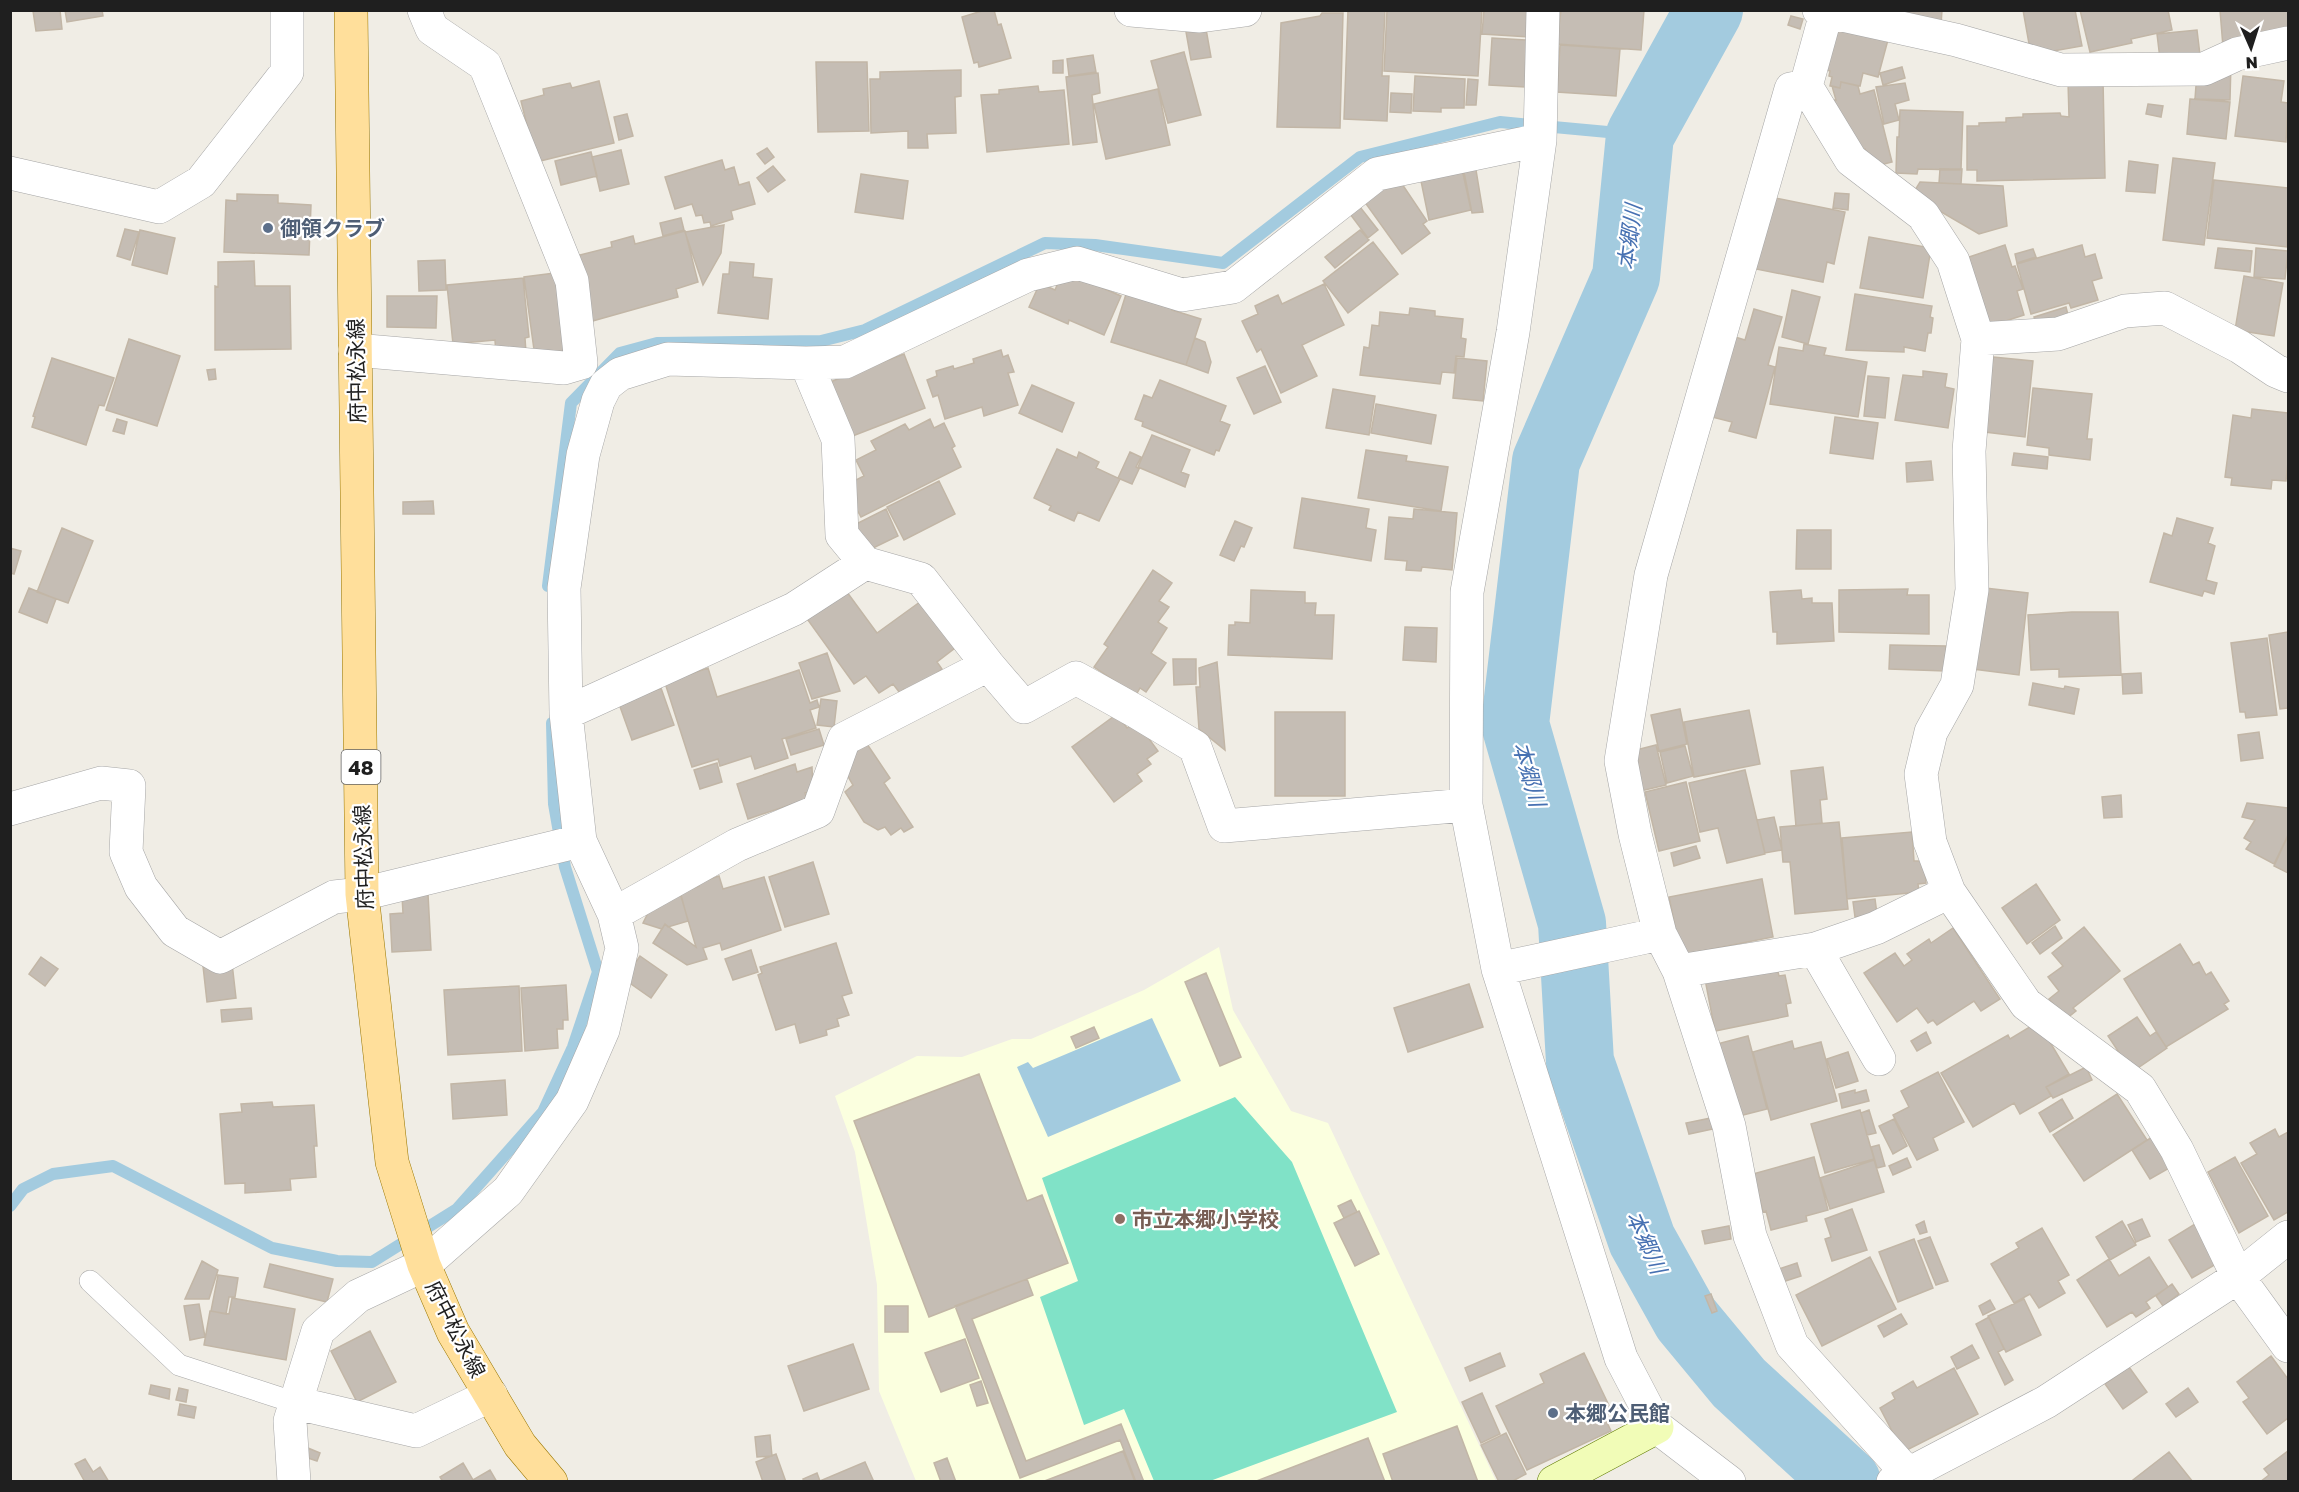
<svg xmlns="http://www.w3.org/2000/svg" width="2299" height="1492" font-family="'Golos Text','Noto Sans JP',sans-serif">
<rect width="100%" height="100%" fill="#f0ede5"/>
<path fill="#fbffdf" d="M1219,947l14,63 58,101 37,12 168,358h-580l-37,-90 -2,-106 -22,-133 -20,-56 82,-40 45,1 50,-18h19l113,-49z"/>
<path fill="#80e2c7" d="M1235,1097l57,65 105,250 -187,69h-56l-30,-72 -40,16 -44,-128 38,-16 -36,-103z"/>
<path fill="#a3cbdf" d="M1152,1018l29,63 -133,56 -31,-70 11,-5 5,6z"/>
<g fill="none" stroke-linecap="round" stroke-linejoin="round">
<path stroke="#a3cbdf" stroke-width="12" d="M548,586l23,-183 49,-50 37,-10 164,-2 44,-11 180,-87 50,2 128,18 137,-106 140,-35 140,13
M10,1206l13,-17 30,-15 60,-8 159,82 65,13 35,1 85,-53 86,-97 30,-65 25,-75 -33,-105 -11,-63 -2,-81"/>
<path stroke="#a3cbdf" stroke-width="68" d="M1709,10l-69,125 -14,142 -80,184 -31,263 57,199 8,139 62,178 44,79 53,64 108,99"/>
</g>
<path fill="#c5bdb4" stroke="#c2b6a6" stroke-width="1.5" d="M60,10l2,19 -26,2 -3,-20z
M65,10h37l1,6 -36,6z
M985,10h9l4,15 3,-1 10,34 -32,9 -1,-5 -4,1 -12,-46z
M1348,10h37l-3,66h7l-2,45 -43,-2z
M1387,10h95l-4,66 -94,-5z
M1484,10h45l-1,27 -46,-3z
M1561,10h83l-3,40 -84,-6z
M1879,10h63l-1,15z
M2023,10h52l7,36 -51,9z
M2080,10h88l4,20 -41,9 1,4 -42,9z
M2220,10h68v28l-65,9z
M1322,13h21l-3,115 -63,-1 4,-104 39,-7z
M1791,16l12,3 -3,10 -12,-4z
M1836,23l53,13 -11,41 -15,-4 -3,13 -19,-4 -1,6 -10,-2 2,-9 -3,-1 1,-5 -6,-2z
M1206,29l5,28 -20,3 -5,-28z
M2197,30l3,25 -40,4 -3,-25z
M1492,38l36,2 -3,47 -36,-2z
M1560,45l60,4 -4,47 -59,-4z
M1184,52l17,63 -33,8 -17,-62z
M1093,55l3,17 -27,4 -2,-17z
M1063,60v13h-10v-12z
M816,62h51l2,69 -51,1z
M2231,63l-1,37 -35,-1 2,-27z
M1902,67l3,11 -22,7 -3,-12z
M961,70v26l-6,1 1,36 -29,1 1,14h-20v-17l-37,2 -1,-54h10v-7z
M1098,73l2,20 -8,2 5,47 -24,3 -7,-68z
M1415,76l50,3 -1,29h-23v4l-28,-1z
M2243,76l41,5 -3,21 7,1 -2,39 -51,-6z
M1468,79l10,1 -2,25h-10z
M2103,79l2,99 -128,3v-11h-10v-44h12v-3l27,-1v-4l17,-1v-3l37,-1 1,3 8,1 -1,-36z
M599,81l15,62 -78,19 -15,-61 23,-6 -1,-6 27,-6 2,5z
M1841,82l17,4 2,8 14,-4 18,72 -20,5 -7,-18 -8,3 -23,-52h2l-4,-14 8,2z
M1905,83l4,17 -14,4 4,16 -15,4 -8,-37z
M1038,86l1,6 25,-2 5,54 -82,8 -6,-57 18,-1v-4z
M1158,89l12,56 -64,14 -12,-55z
M1391,93l21,1 -1,19 -21,-1z
M2190,99l40,3 -4,37 -39,-5z
M2148,104l15,2 -2,11 -15,-3z
M1900,110l63,2 -2,58 -43,-1 -1,5 -21,-1 1,-36h2z
M627,114l6,22 -14,4 -5,-23z
M767,148l7,9 -9,7 -8,-10z
M621,150l8,34 -29,7 -8,-34z
M591,152l6,24 -36,9 -6,-24z
M2173,158l42,5 -11,82 -41,-5z
M722,160l3,10 9,-3 5,18 10,-3 6,22 -24,7 2,8 -22,7 -1,-4 -6,1 -2,-8 -6,1 -4,-12 -17,5 -10,-32z
M2129,161l29,4 -3,28 -29,-2z
M1475,164l8,48 -11,1 -9,-46z
M773,166l12,14 -17,12 -11,-14z
M1462,169l9,41 -42,10 -9,-44z
M1940,169h22l-1,15 -22,-1z
M861,174l47,7 -5,38 -48,-7z
M1398,178l29,43 -4,3 7,9 -28,21 -38,-53z
M2214,180l74,8 -1,59 -80,-9z
M1920,182l83,4 4,40 -28,8 -67,-39z
M1835,193l14,1 -1,16 -15,-2z
M237,194l41,1v8l33,2 -2,50 -85,-3 2,-52 11,1z
M1770,197l75,15 -11,52 -7,-2 -4,20 -67,-13z
M1360,207l18,23 -10,8 -18,-24z
M681,218l3,12 -21,6 -3,-13z
M724,225l-3,28 -18,32 -18,-53z
M125,229l14,3 -9,28 -13,-4z
M140,230l35,8 -8,36 -35,-9z
M1360,230l9,10 -34,28 -10,-11z
M685,231l13,51 -22,7 2,8 -89,25 -17,-65 40,-10 -1,-5 22,-6 2,8z
M1869,237l62,11 -8,50 -63,-10z
M1373,242l25,32 -50,39 -25,-32z
M2005,245l7,22 3,-1 8,23 -6,2 7,24 -37,12 -18,-70z
M2082,245l3,12 10,-3 7,24 -10,3 6,19 -27,8 -2,-5 -38,11 -14,-50z
M2218,248l34,3 -2,21 -35,-4z
M2256,248l32,3 -3,28 -31,-2z
M2033,249l3,8 -19,6 -2,-9z
M445,260l1,30 -27,1 -1,-30z
M254,261l1,25h35l1,63 -76,1v-64l3,1v-25z
M730,262l24,2 -1,13 19,2 -4,40 -50,-6 5,-39h6z
M1063,271l58,25 -17,39 -35,-15 -1,4 -39,-17 11,-24 15,7z
M562,272l11,80 -38,5 -11,-80z
M2244,276l39,7 -9,53 -39,-6z
M523,278l6,59 -4,1 1,15 -30,3 -1,-16 -42,4 -6,-59z
M1324,284l20,41 -42,20 15,31 -36,17 -20,-44 -4,3 -15,-31 16,-7 -3,-8 23,-11 4,9z
M1792,290l28,7 -12,47 -26,-7z
M1127,291l47,14 -2,5 29,9 -15,46 -75,-23z
M1855,294l77,12 -2,11 3,1 -2,15h-3l-3,18 -21,-4v5l-58,-2z
M387,296h50l-1,32 -49,-1z
M2066,307l2,8 -31,10 -3,-8z
M1410,308l25,3v5l28,3 -2,19 5,1 -2,18 -8,-1 -2,17 -12,-1 -2,12 -80,-9 4,-28 5,1 3,-23 7,1 1,-14 29,3z
M1754,309l28,8 -14,48 7,2 -19,71 -27,-7 3,-9 -20,-5 23,-80 10,3z
M1195,338l10,4 6,20 -3,11 -22,-8z
M129,339l51,17 -23,70 -51,-16z
M1804,344l22,4 -2,7 43,7 -9,55 -88,-13 9,-57 24,4z
M1001,350l2,7 5,-2 6,17 -6,1 10,32 -34,11 -2,-9 -37,12 -7,-24 -5,2 -6,-17 10,-4 -1,-5 17,-5 1,3 20,-6 -1,-4z
M904,354l21,54 -75,29 -20,-55z
M1993,357l40,4 -8,76 -40,-5z
M52,358l62,20 -10,28 -5,-1 -13,40 -54,-18 3,-10 -2,-1z
M1457,358l30,3 -4,40 -30,-3z
M1265,366l16,36 -27,12 -17,-36z
M215,369l1,10 -7,1 -2,-10z
M1923,371l24,3 -2,13 9,2 -6,39 -53,-8 8,-45 20,2z
M1868,376l21,2 -4,40 -21,-2z
M1160,380l66,26 -6,15 10,4 -11,26 -3,-1 -2,5 -72,-29 1,-4 -8,-3 9,-24 8,3z
M1032,385l42,18 -12,29 -43,-19z
M2033,388l59,6 -5,45h5l-2,21 -41,-5v-7l-22,-3z
M1333,389l42,7 -6,39 -43,-7z
M1376,404l60,11 -5,29 -60,-11z
M2252,409l36,4v49l-2,19 -14,-1 -1,9 -40,-4 1,-7 -7,-1 8,-62 18,3z
M1835,417l43,6 -5,36 -43,-6z
M117,419l10,3 -3,12 -11,-3z
M930,419l4,9 10,-5 11,23 -3,2 9,19 -100,50 -17,-31 20,-10 -8,-16 20,-10 -5,-9 34,-17 4,6z
M1152,435l38,15 -9,22 8,3 -4,12 -47,-20z
M1057,449l20,9 2,-6 20,10 -3,6 24,11 -21,42 -21,-9 -4,9 -25,-11 2,-4 -17,-8z
M1366,450l41,6 -1,5 42,6 -7,44 -83,-13z
M1130,452l11,5 -5,10 3,2 -7,15 -14,-6z
M2014,453l34,4 -1,12 -35,-4z
M1931,461l2,19 -26,2 -1,-19z
M939,481l16,33 -51,26 -17,-33z
M1302,498l67,11 -3,19 10,2 -5,31 -77,-13z
M433,501l1,13h-31v-12z
M886,509l12,27 -31,15 -13,-26z
M1414,509l43,4 -5,57 -30,-3 -1,4 -15,-1 1,-9 -22,-2 4,-42 24,2z
M2177,518l36,10 -5,15 7,3 -9,34 11,3 -3,11 -10,-3 -2,5 -52,-14 14,-49 8,3z
M1235,521l17,7 -8,19 -3,-1 -7,15 -14,-6z
M62,528l31,13 -25,62 -31,-11z
M1797,530h34v39h-35z
M10,548l11,3 -7,23 -4,-1z
M1153,570l19,13 -13,18 10,6 -11,15 9,6 -16,25 15,10 -20,29 -6,-4 -4,7 -42,-28 14,-20 -4,-3z
M29,588l27,11 -9,24 -28,-11z
M844,588l33,45 47,-34 31,49 -18,14 5,7 -34,25 -4,-5 -4,4 -7,-9 -14,9 -13,-17 -12,8 -49,-68z
M1985,588l43,5 -9,82 -46,-6z
M1908,589l-1,6h22v39l-90,-2v-42z
M1251,590l54,2v11h11l-1,12h19l-2,44 -104,-4 1,-30h6v-3l15,1z
M1801,590l1,9 10,-1v5h20l2,38 -57,3v-12h-4l-3,-40z
M2072,612h46l3,63 -62,2v-8l-28,1 -3,-55z
M1405,627l32,1 -1,34 -33,-2z
M2288,632v76l-8,1 -11,-74z
M2267,638l10,77 -31,3 -1,-6h-5l-9,-69z
M1890,645l56,1 -1,25 -56,-2z
M827,653l13,38 -28,8 -13,-36z
M1173,659h23v25l-22,1z
M1217,662l8,88 -26,-21 -3,-42h4l-1,-19z
M708,668l9,29 82,-27 11,33 7,-3 2,7 -9,3 6,18 -34,11 6,19 -33,11 -4,-13 -31,10 -2,-7 -26,8 -27,-84z
M2141,673l1,20 -19,1 -1,-20z
M2033,683l31,6 1,-3 14,3 -5,25 -45,-9z
M661,688l13,37 -42,15 -13,-36z
M821,699l16,2 -3,26 -17,-2z
M1680,709l7,35 -28,7 -8,-36z
M1749,710l11,54 -66,13 -10,-55z
M1275,712h70v84h-70z
M1117,714l10,14 9,-7 22,30 -11,8 4,5 -14,10 5,7 -28,21 -42,-55z
M819,729l5,16 -33,10 -5,-16z
M2259,732l4,26 -22,3 -3,-26z
M865,741l25,37 -6,5 29,44 -9,5 -3,-4 -10,7 -6,-8 -7,3 -14,-8 -19,-30 8,-7 -13,-22z
M1656,745l10,40 -34,8 -4,-41z
M1685,746l8,30 -26,7 -7,-31z
M717,763l5,19 -22,7 -6,-19z
M795,764l2,8 15,-5 1,23 -8,3 2,6 -59,20 -11,-35z
M1823,767l4,32 -7,1 2,23 -26,3 -5,-55z
M1745,770l20,84 -38,9 -9,-35 -18,4 -11,-49z
M1686,782l14,59 -41,10 -14,-59z
M2121,795l1,22 -18,1 -2,-21z
M2247,803l41,5v27l-14,29 -28,-15 5,-7 -7,-4 11,-18 -13,-3z
M1774,817l8,33 -17,3 -8,-33z
M1839,822l9,87 -53,5 -5,-52h-7l-3,-35z
M1912,832l2,29h10l2,22 -8,1 1,8 -72,7 -5,-61z
M2287,838h1v35l-14,-7z
M1696,846l4,12 -26,8 -3,-13z
M813,862l16,52 -44,13 -16,-50z
M719,876l4,13 41,-12 17,53 -59,20 -2,-7 -17,5 4,11 -20,6 -34,-22 12,-19 31,23 -16,-54 19,-7 -1,-3z
M1762,879l11,58 -92,18 -12,-58z
M2036,884l24,36 -33,24 -25,-36z
M428,894l3,56 -39,2 -2,-38 13,-1 -1,-17z
M681,895l7,26 -20,6 -3,-3 -3,5 -19,-6 10,-20z
M1875,899l2,15 -22,3 -2,-15z
M2055,926l7,12 -22,16 -8,-11z
M2084,927l36,44 -47,37 3,3 -10,8 -17,-20 10,-8 -11,-14 15,-11 -11,-13z
M1953,928l47,71 -19,12 -7,-10 -37,24 -4,-5 -5,3 -11,-15 -20,14 -33,-49 31,-20 9,13 8,-6 -5,-6 22,-15 2,4z
M836,943l16,50 -10,3 7,19 -12,4 2,7 -13,4 1,5 -27,8 -5,-19 -19,6 -18,-55 4,-2 -2,-6z
M2180,944l13,21 6,-3 7,13 5,-3 18,29 -5,3 4,5 -62,38 -42,-68z
M751,950l7,22 -25,8 -8,-21z
M640,956l27,19 -16,23 -27,-19z
M41,957l17,12 -13,17 -16,-12z
M1775,960l4,16 6,-1 6,28 -5,1 2,12 -73,15 -11,-57z
M232,963l4,35 -29,4 -4,-36z
M1206,973l35,84 -21,9 -35,-84z
M1469,984l14,43 -75,25 -14,-44z
M566,985l2,35h-5v9h-6l1,19 -33,3 -4,-63z
M519,986l3,65 -74,4 -4,-65z
M251,1008l1,11 -30,3 -1,-12z
M2137,1017l13,19 6,-4 11,16 -35,24 -24,-36z
M2038,1022l31,52 -23,13 5,9 -31,18 -6,-11 -41,24 -32,-54 67,-38 2,4z
M1094,1027l5,11 -23,10 -5,-11z
M1926,1032l5,11 -14,8 -6,-10z
M1748,1036l19,73 -32,8 -18,-73z
M1792,1041l2,8 27,-7 16,59 -66,19 -18,-68z
M1848,1052l10,29 -22,7 -9,-29z
M2086,1067l6,13 -39,18 -7,-11z
M1938,1072l26,50 -31,16 5,12 -21,10 -24,-45 16,-8 -8,-16z
M979,1074l48,127 15,-6 26,68 -139,54 -75,-196z
M505,1080l2,35 -54,4 -2,-35z
M1855,1090v3l11,-3 3,11 -27,7 -3,-14z
M2117,1094l30,46 -63,41 -31,-46z
M2062,1099l11,19 -23,14 -11,-19z
M272,1102l1,5 41,-2 3,41h-3l2,31 -26,2 1,11 -46,3v-10l-20,1 -5,-70 22,-2 -1,-8z
M1860,1110l14,49 -49,14 -14,-49z
M1869,1110l7,23 -9,2 -6,-22z
M1711,1118l2,11 -24,5 -3,-11z
M1894,1119l13,27 -14,8 -14,-28z
M2275,1129l4,8 9,-5v80l-14,8 -33,-57 16,-9 -7,-11z
M2152,1137l19,30 -21,12 -18,-29z
M1879,1145l6,21 -8,2 -6,-21z
M1814,1157l14,53 -22,6 1,5 -36,9 -5,-19 -3,1 -10,-38z
M2235,1157l33,59 -29,17 -31,-61z
M1907,1158l4,9 -18,8 -4,-9z
M1874,1160l10,32 -54,17 -10,-31z
M1351,1200l6,12 -13,6 -6,-12z
M1852,1209l15,41 -35,11 -7,-22 6,-2 -6,-18z
M1359,1211l20,43 -24,12 -21,-43z
M2142,1219l8,17 -14,6 -8,-17z
M1924,1221l3,11 -7,2 -4,-9z
M2122,1221l14,24 -26,15 -14,-23z
M2195,1224l23,39 -26,15 -23,-38z
M1729,1226l2,13 -26,5 -3,-13z
M2042,1228l27,47 -11,6 7,12 -26,15 -9,-14 -16,9 -23,-39 28,-16 -3,-5z
M1930,1237l18,44 -12,4 -18,-44z
M1914,1239l19,49 -35,14 -19,-50z
M1870,1257l26,52 -74,37 -26,-51z
M2149,1257l19,30 -22,15 4,6 -14,9 -4,-5 -25,15 -30,-47 32,-21 10,17z
M202,1261l16,9 -9,29h-24z
M1797,1263l4,13 -25,8 -3,-13z
M270,1264l63,15 -6,23 -63,-15z
M218,1275l20,3 -3,19h-6l-3,17 -15,-3z
M1027,1279l6,16 -61,24 54,142 95,-37 23,58h-8l-16,-42 -100,38 -65,-172z
M2172,1284l7,10 -16,12 -7,-10z
M1711,1294l6,17 -5,2 -7,-17z
M232,1298l63,11 -9,51 -82,-15 6,-34 19,3z
M2024,1299l17,36 -35,17 -18,-36z
M1990,1300l5,9 -12,6 -4,-9z
M199,1304l6,33 -15,3 -6,-34z
M885,1306h23v26h-23z
M1901,1314l6,10 -23,13 -6,-11z
M1989,1317l15,32 -6,3 15,28 -8,5 -29,-61z
M370,1331l26,51 -39,20 -26,-51z
M965,1339l14,39 -38,14 -16,-39z
M853,1344l16,45 -65,22 -16,-45z
M1972,1345l7,13 -22,11 -6,-12z
M1500,1353l5,13 -35,15 -5,-13z
M1584,1353l28,59 -8,4 7,15 -84,39 -31,-64 48,-23 -4,-9z
M2271,1356l17,23v39l-21,16 -24,-32 6,-4 -12,-16z
M2129,1367l18,25 -24,17 -18,-25z
M1954,1368l24,46 -75,38 -23,-44 15,-9 -3,-6 21,-12 4,7z
M981,1381l7,22 -11,3 -7,-21z
M151,1385l19,4 -1,10 -20,-5z
M179,1388l9,2 -2,12 -10,-2z
M2188,1388l10,14 -22,15 -10,-13z
M1482,1393l18,41 -19,9 -19,-41z
M180,1404l16,3 -2,11 -16,-3z
M1457,1426l21,56h-85l-10,-28z
M1506,1433l20,41 -15,8h-12l-18,-37z
M770,1435l2,21 -15,1 -2,-20z
M1368,1438l17,44h-131z
M308,1448l12,5 -3,8 -12,-4z
M1123,1451l12,31h-93z
M2288,1451v31h-28l9,-7 -5,-6z
M2169,1452l24,30h-59l-1,-2z
M776,1454l10,28h-23l-7,-20z
M947,1458l9,24h-15l-7,-19z
M85,1459l8,13 7,-5 9,15h-24l-10,-18z
M865,1462l9,20h-69l-2,-3 14,-6 3,8z
M463,1463l10,17 17,-10 7,12h-54l-3,-5z"/>
<g fill="none" stroke-linecap="round" stroke-linejoin="round">
<defs>
<path id="lane" d="M90,1281l89,84 117,38"/>
<path id="street" d="M1131,10l69,6 45,-6
M1543,10l-3,130 -27,192 -46,260 -1,213 32,164 123,389 36,69 72,55
M1819,10l137,30 105,30 143,-1 33,-15 51,-11
M1827,10l-21,76 45,74 72,55 30,46 25,78 -9,112 3,139 -15,95 -26,47 -10,42 9,68 19,50 77,112 114,85 37,61 61,127 50,69
M1806,86l-15,3 -140,486 -30,186 14,73 25,100 19,37 50,155 21,110 42,109 116,129
M10,173l149,34 42,-25 86,-110v-62
M1978,339l80,-5 67,-23 40,-3 75,39 36,24 12,5
M355,350l209,18 17,-5 -9,-82 -87,-216 -53,-36 -8,-19
M806,363l32,76 4,96 23,28 56,16 67,86 36,42 52,-29 61,34 58,35 29,79 242,-21
M566,713l228,-104 71,-46
M10,809l91,-26 28,3 -3,66 15,35 34,44 45,26 114,-60 28,-3 218,-53
M614,914l123,-69 81,-34 26,-72 144,-74
M1815,949l64,110
M1498,969l162,-35
M1679,971l136,-22 61,-21 73,-36
M296,1403l120,28 75,-36
M294,1482l-4,-61 28,-90 40,-35 66,-31 84,-74 64,-90 31,-71 19,-82 -8,-34 -34,-73 -14,-128 -2,-125 19,-133 15,-54 8,-16 14,-11 48,-15 138,4 39,-1 183,-87 49,-12 105,32 51,-8 144,-113 163,-34
M1893,1482l153,-80 192,-125 50,-40"/>
<path id="secondary" d="M1554,1482l103,-55"/>
<path id="primary" d="M351,10l11,884 30,268 32,103 29,67 67,113 31,37"/>
</defs>
<use href="#lane" stroke="#a6a6a6" stroke-width="22"/>
<use href="#street" stroke="#a6a6a6" stroke-width="34"/>
<use href="#secondary" stroke="#607b01" stroke-width="34"/>
<use href="#primary" stroke="#9a7700" stroke-width="34"/>
<use href="#lane" stroke="#fff" stroke-width="21"/>
<use href="#street" stroke="#fff" stroke-width="33"/>
<use href="#secondary" stroke="#f1fcb7" stroke-width="33"/>
<use href="#primary" stroke="#ffdf9b" stroke-width="33"/>
</g>
<g fill="#5c6f8a" stroke="#fff" stroke-width="2">
<circle cx="268" cy="228" r="6"/>
<circle cx="1553" cy="1413" r="6"/>
</g>
<circle fill="#8d6e63" stroke="#fff" stroke-width="2" cx="1120" cy="1219" r="6"/>
<g text-anchor="middle" dominant-baseline="central" stroke-width="4.5" stroke-linejoin="round" paint-order="stroke">
<rect fill="#fff" stroke="#626262" stroke-width="1.5" x="341.5" y="750" width="39" height="34" rx="4.5"/>
<g font-size="20" font-weight="bold" fill="#1f1f1f">
<text x="361" y="767">48</text>
</g>
<g font-size="21" font-weight="bold" fill="#4e5e75" stroke="#fff" text-anchor="start">
<text x="280" y="228">御領クラブ</text>
<text x="1565" y="1413">本郷公民館</text>
</g>
<g font-size="21" fill="#1f1f1f" stroke="#fff">
<text transform="translate(356 371) rotate(-91)">府中松永線</text>
<text transform="translate(363 857) rotate(-92)">府中松永線</text>
<text transform="translate(456 1329) rotate(63)">府中松永線</text>
</g>
<g font-size="21" font-weight="bold" fill="#785e54" stroke="#fff" text-anchor="start">
<text x="1132" y="1219">市立本郷小学校</text>
</g>
<g font-size="22" font-style="italic" fill="#4771b2" stroke="#fff">
<text transform="translate(1629 237) rotate(-83)">本郷川</text>
<text transform="translate(1530 774) rotate(74)">本郷川</text>
<text transform="translate(1647 1242) rotate(66)">本郷川</text>
</g>
</g>
<rect width="2299" height="1492" fill="none" stroke="#1f1f1f" stroke-width="24"/>
<g transform="translate(2251 48) rotate(177)" stroke="#ffffff" stroke-width="4.5" paint-order="stroke">
<path d="M0-4.5L10 22L0 15L-10 22Z" fill="#1f1f1f"/>
<text y="-9" font-size="16" font-weight="bold" text-anchor="middle" fill="#1f1f1f">N</text>
</g>
</svg>
